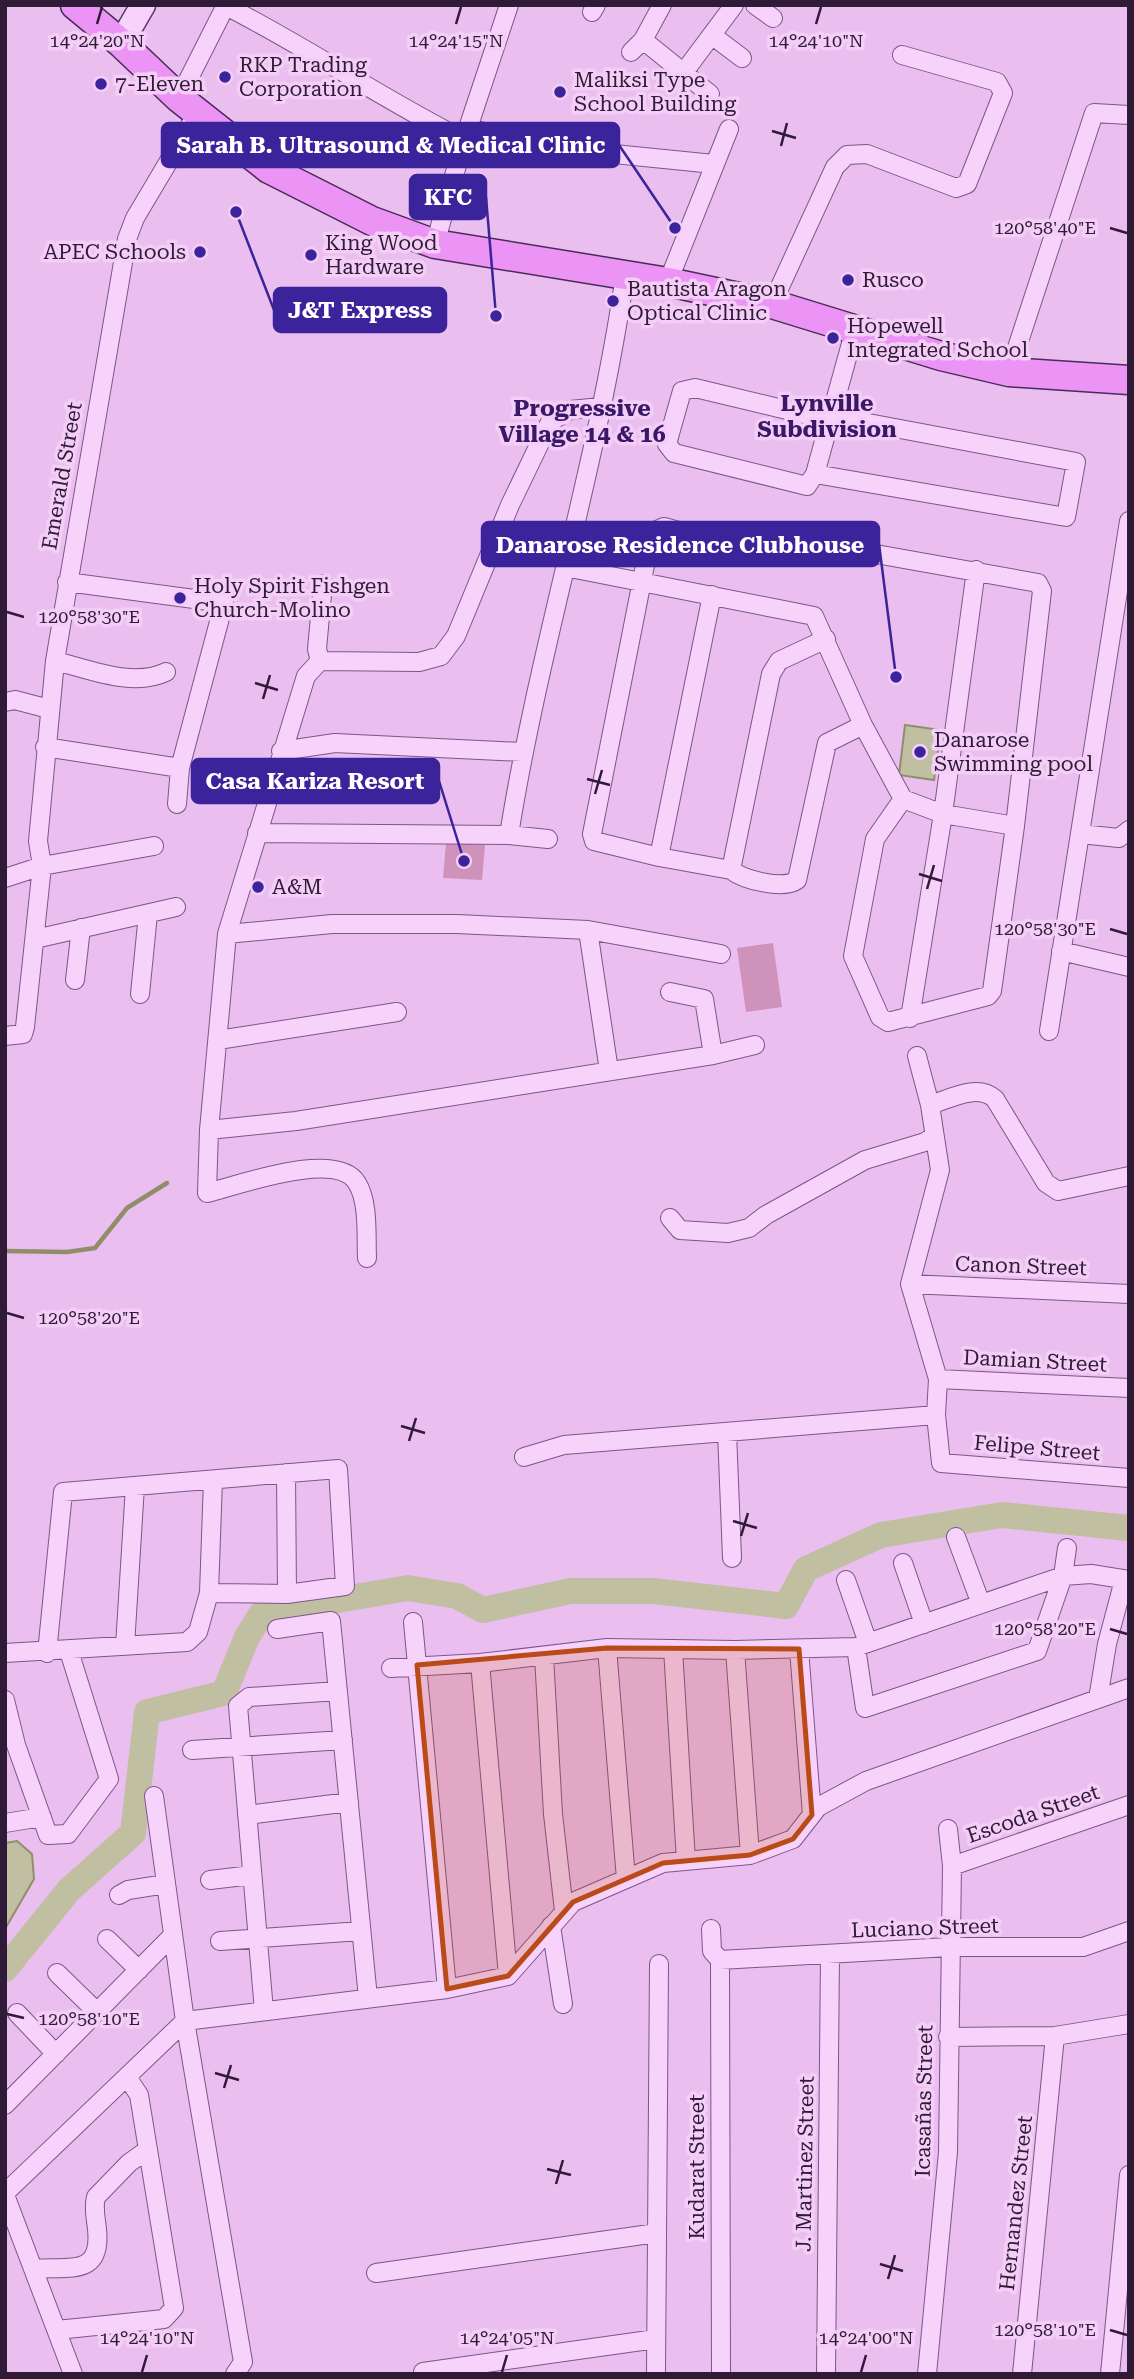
<svg xmlns="http://www.w3.org/2000/svg" width="1134" height="2379" font-family="'Roboto Serif',serif">
<rect width="100%" height="100%" fill="#ebbef0"/>
<path fill="#ce92bb" d="M446,843l39,2 -3,35 -39,-2z
M773,943l9,64 -36,5 -9,-64z"/>
<path fill="#c1bfa2" stroke="#8f8e69" stroke-width="2" d="M905,725l36,5 -7,50 -35,-5z
M17,1841l15,13 2,25 -29,50v-86z"/>
<g fill="none" stroke-linecap="round" stroke-linejoin="round">
<path stroke="#8f8e69" stroke-width="4.5" d="M5,1251l62,1 28,-4 32,-40 40,-25"/>
<path stroke="#c1bfa2" stroke-width="26" d="M5,1969l64,-79 64,-57 14,-121 77,-19 23,-56 15,-24 146,-25 49,8 26,14 87,-19h83l133,15 20,-37 75,-34 121,-20 127,13"/>
<defs>
<path id="street" d="M755,5l18,13
M226,6c81,41 156,93 238,134
M592,12l4,-7
M713,36l29,22
M643,40l67,54
M631,52l12,-12 19,-35
M684,72l50,-67
M179,98l47,-93
M468,128l76,19 170,17
M435,244l29,-104 45,-135
M668,282l61,-153
M772,304l63,-137 12,-12 20,-1 89,34 11,-4 36,-91 -6,-11 -95,-27
M1009,372l85,-259 35,2
M829,420l-134,-32 -13,3 -15,53 7,9 133,33 8,-12 40,-145
M815,474l251,43 10,-55 -245,-46
M565,567l249,49 49,109 40,74 40,15 72,12
M67,582l157,21 -44,165 -3,36
M712,595l-53,262 -65,-16 -2,-7 58,-294 5,-9 9,-4 109,30 30,-16 235,42 4,8 -27,235 -23,165 -4,5 -100,26 -8,-5 -27,-61 22,-117 28,-40
M826,639l-47,22 -8,13 -40,196c13,10 52,20 66,10l30,-137 36,-18
M55,661c34,8 78,27 111,11
M320,661l-3,-12 6,-65
M5,702l10,-2 34,9
M45,747l135,21
M281,751l54,-8 187,9
M257,833l252,2c30,-189 89,-371 116,-560
M1080,834l39,4 10,-8
M509,835l39,4
M659,857l72,13
M5,878l37,-12 112,-20
M588,930l21,141
M227,934l105,-10h125l131,6 133,24
M35,939l141,-32
M1061,951l68,16
M75,980l6,-52
M140,994l8,-80
M910,1018l33,-204 33,-244
M1049,1031l80,-510
M5,1036l18,-2 2,-7 17,-161 -4,-25 17,-180 72,-422 8,-21 63,-106
M218,1040l179,-28
M713,1055l42,-10
M917,1056l13,49 10,65 -30,114 28,95 -2,36 5,48 188,15
M930,1105c20,-6 47,-22 65,-6l51,84 12,8 71,-15
M209,1130l87,-9 417,-66 -9,-56 -34,-7
M670,1218l10,12 48,3 21,-5 17,-13 99,-55 60,-18 9,-6
M367,1258c-1,-22 2,-56 -10,-75 -20,-34 -118,2 -150,10l2,-63 18,-196 79,-258 14,-15 99,1 22,-6 15,-20 54,-131 40,-83 20,-12 31,-3
M910,1284l219,10
M938,1379l191,9
M727,1432l5,126
M524,1457l40,-12 372,-30
M286,1473l1,121
M956,1537l25,67
M903,1563l21,61
M846,1580l22,63
M209,1593l4,-113
M413,1622l34,367
M277,1629l54,-8 37,377
M125,1646l10,-160
M856,1647l9,61 172,-57 26,-75 4,-28
M607,1648l19,231
M673,1649l13,212
M799,1649l13,166
M735,1650l15,205
M5,1653l182,-11 11,-10 11,-39 78,1 58,-8 -7,-117 -275,23 -16,161
M544,1656l9,158 11,97
M480,1663l28,313
M391,1668l89,-5 127,-15 128,2 121,-3 207,-71 28,-2 38,6
M1098,1699l9,-55 17,-64
M5,1700l11,45 32,90 20,-1 41,-55 -40,-128
M192,1750l151,-10
M154,1796l31,225 58,341 -8,12
M247,1815l102,-13
M5,1823l37,-6
M952,1866l177,-61
M210,1880l42,-5
M119,1895l9,-5 38,-6
M551,1926l12,78
M711,1929l1,22 8,9
M107,1939l32,31
M220,1941l141,-10
M720,1960l1,414
M720,1960l229,-13h134l46,-16
M57,1973l40,39
M264,2011l-26,-305 11,-9 89,-6
M17,2013l39,41
M948,2037l107,-1 74,-12
M5,2105l168,-170
M5,2193l180,-172 262,-32 61,-13 65,-74 90,-39 87,-8 43,-16 25,-32 48,-26 263,-93
M5,2195l68,179
M33,2269c37,-3 69,8 64,-40 -1,-10 -4,-22 -1,-32l33,-34 18,-13
M376,2273l281,-40
M57,2330l107,-11 10,-11 -35,-213 -12,-18
M423,2372l233,-33
M656,2374l3,-410
M826,2374l4,-419
M927,2374l21,-222 4,-286 -4,-37
M1022,2374l33,-338
M1110,2374l19,-199"/>
<path id="secondary" d="M121,43l22,-38"/>
<path id="primary" d="M75,5l46,38 58,55 90,71 103,52 63,23 233,38 104,22 169,52 68,16 120,8"/>
</defs>
<use href="#street" stroke="#7c5689" stroke-width="20"/>
<use href="#secondary" stroke="#5c396b" stroke-width="27"/>
<use href="#primary" stroke="#482b56" stroke-width="31"/>
<use href="#street" stroke="#f7d2fa" stroke-width="18"/>
<use href="#secondary" stroke="#f7d2fa" stroke-width="24"/>
<use href="#primary" stroke="#ec93f6" stroke-width="28"/>
</g>
<path fill="#ba4a17" fill-opacity="0.2" stroke="#ba4a17" stroke-width="5" stroke-linejoin="round" d="M607,1648l192,1 13,166 -19,24 -43,16 -87,8 -90,39 -65,74 -61,13 -30,-324z"/>
<path fill="none" stroke="#2f1b38" stroke-width="2.5" d="M97,24l5,-17M456,24l5,-17M816,24l5,-17M772,131l24,7M781,146l6,-23M1110,228l17,5M7,612l17,5M255,683l23,7M263,699l7,-24M587,779l23,6M595,794l7,-24M919,874l23,7M927,889l7,-24M1110,929l17,5M7,1313l17,5M401,1426l24,7M409,1441l7,-23M733,1521l24,7M741,1536l7,-23M1110,1629l17,5M7,2014l17,4M215,2073l24,7M224,2088l7,-23M547,2169l24,6M556,2184l7,-24M880,2264l23,7M888,2279l7,-24M1110,2330l17,5M142,2372l5,-17M502,2372l5,-17M861,2372l5,-17"/>
<g fill="#3b239b" stroke="#f4cef7" stroke-width="2.5">
<circle cx="225" cy="77" r="7"/>
<circle cx="101" cy="84" r="7"/>
<circle cx="560" cy="92" r="7"/>
<circle cx="200" cy="252" r="7"/>
<circle cx="311" cy="255" r="7"/>
<circle cx="848" cy="280" r="7"/>
<circle cx="613" cy="301" r="7"/>
<circle cx="833" cy="338" r="7"/>
<circle cx="180" cy="598" r="7"/>
<circle cx="920" cy="752" r="7"/>
<circle cx="258" cy="887" r="7"/>
</g>
<g text-anchor="middle" dominant-baseline="central" stroke-width="7" stroke-linejoin="round" paint-order="stroke">
<g font-size="21" fill="#2f1b38" stroke="#f4cef7" text-anchor="start">
<text x="239" y="65">RKP Trading<tspan x="239" dy="24">Corporation</tspan></text>
<text x="574" y="80">Maliksi Type<tspan x="574" dy="24">School Building</tspan></text>
<text x="115" y="84">7-Eleven</text>
<text x="325" y="243">King Wood<tspan x="325" dy="24">Hardware</tspan></text>
<text x="186" y="252" text-anchor="end">APEC Schools</text>
<text x="862" y="280">Rusco</text>
<text x="627" y="289">Bautista Aragon<tspan x="627" dy="24">Optical Clinic</tspan></text>
<text x="847" y="326">Hopewell<tspan x="847" dy="24">Integrated School</tspan></text>
<text x="194" y="586">Holy Spirit Fishgen<tspan x="194" dy="24">Church-Molino</tspan></text>
<text x="934" y="740">Danarose<tspan x="934" dy="24">Swimming pool</tspan></text>
<text x="272" y="887">A&amp;M</text>
</g>
<g font-size="21" fill="#2f1b38" stroke="#f4cef7">
<text transform="translate(62 476) rotate(-80)">Emerald Street</text>
<text transform="translate(1021 1266) rotate(2)">Canon Street</text>
<text transform="translate(1035 1361) rotate(3)">Damian Street</text>
<text transform="translate(1037 1448) rotate(5)">Felipe Street</text>
<text transform="translate(1033 1814) rotate(-19)">Escoda Street</text>
<text transform="translate(925 1928) rotate(-2)">Luciano Street</text>
<text transform="translate(924 2101) rotate(-89)">Icasañas Street</text>
<text transform="translate(805 2164) rotate(-89)">J. Martinez Street</text>
<text transform="translate(697 2167) rotate(-90)">Kudarat Street</text>
<text transform="translate(1016 2203) rotate(-84)">Hernandez Street</text>
</g>
<g font-size="23" font-weight="bold" fill="#391967" stroke="#f4cef7">
<text x="827" y="403">Lynville<tspan x="827" dy="26">Subdivision</tspan></text>
<text x="582" y="408">Progressive<tspan x="582" dy="26">Village 14 &amp; 16</tspan></text>
</g>
</g>
<g font-size="18" text-anchor="middle" fill="#2f1b38" stroke="#f4cef7" stroke-width="7" stroke-linejoin="round" paint-order="stroke">
<text x="97" y="47">14°24'20"N</text>
<text x="456" y="47">14°24'15"N</text>
<text x="816" y="47">14°24'10"N</text>
<text x="1045" y="234">120°58'40"E</text>
<text x="89" y="623">120°58'30"E</text>
<text x="1045" y="935">120°58'30"E</text>
<text x="89" y="1324">120°58'20"E</text>
<text x="1045" y="1635">120°58'20"E</text>
<text x="89" y="2025">120°58'10"E</text>
<text x="1045" y="2336">120°58'10"E</text>
<text x="147" y="2344">14°24'10"N</text>
<text x="507" y="2344">14°24'05"N</text>
<text x="866" y="2344">14°24'00"N</text>
</g>
<path fill="none" stroke="#3b239b" stroke-width="2.5" d="M675 228L619 145M496 316L486 197M236 212L274 310M896 677L879 544M464 861L439 781"/>
<g fill="#3b239b" stroke="#f4cef7" stroke-width="2.5">
<circle cx="675" cy="228" r="7"/>
<circle cx="496" cy="316" r="7"/>
<circle cx="236" cy="212" r="7"/>
<circle cx="896" cy="677" r="7"/>
<circle cx="464" cy="861" r="7"/>
</g>
<g fill="#3b239b" stroke="#3b239b" stroke-width="2.5">
<rect x="162" y="123" width="457" height="44" rx="7"/>
<rect x="410" y="175" width="76" height="44" rx="7"/>
<rect x="274" y="288" width="172" height="44" rx="7"/>
<rect x="482" y="522" width="397" height="44" rx="7"/>
<rect x="192" y="759" width="247" height="44" rx="7"/>
</g>
<g font-size="23" text-anchor="middle" font-weight="bold" fill="#fff">
<text x="391" y="153">Sarah B. Ultrasound &amp; Medical Clinic</text>
<text x="448" y="205">KFC</text>
<text x="360" y="318">J&amp;T Express</text>
<text x="680" y="553">Danarose Residence Clubhouse</text>
<text x="315" y="789">Casa Kariza Resort</text>
</g>
<rect width="1134" height="2379" fill="none" stroke="#2f1b38" stroke-width="14"/>
</svg>
